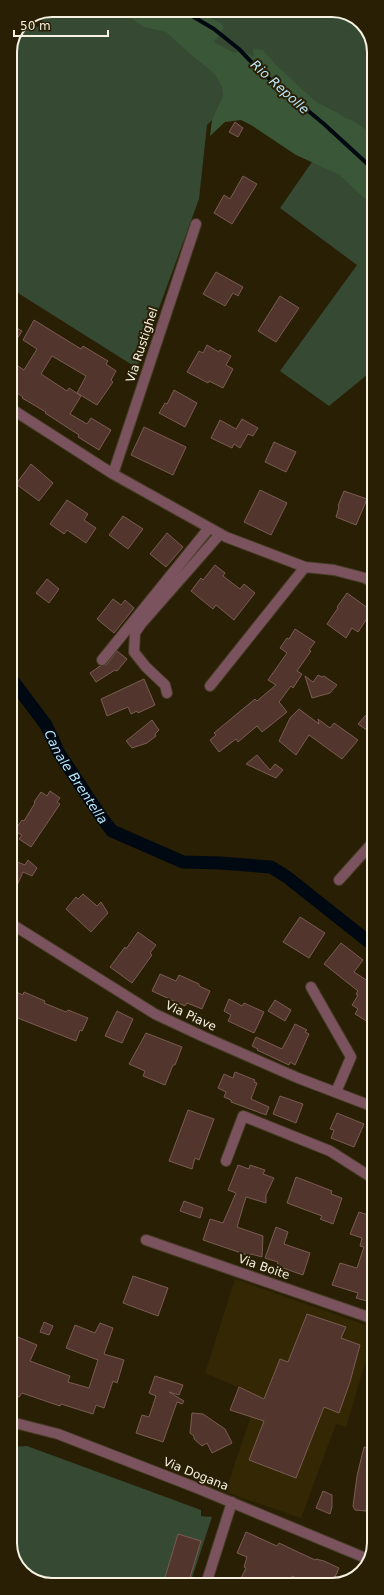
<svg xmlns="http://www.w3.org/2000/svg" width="384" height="1595" font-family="'DejaVu Sans',sans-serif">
<rect width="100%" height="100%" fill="#291f05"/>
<path fill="#332704" d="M235,1279l139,49v6l-28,93 -10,-3 -35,94 -76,-26 33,-96 -53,-23z"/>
<path fill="#354933" d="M52,10h285l23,11 13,23v326l-44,36 -49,-35 77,-106 -77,-57 34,-49 -75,-66 -32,32 -8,74 -62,169 -127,-80v-236l12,-29 16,4 11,-16z
M27,1446l174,64v6l11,1 -22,67 -143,1 -25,-12 -11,-22v-104z"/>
<path fill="#3a5738" d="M128,10h72c7,11 19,8 24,17l-10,15 20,11 10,-2 10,6 -1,-8 10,1 12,14 41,38 22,11 7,5 7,2 19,13 2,3v84l-4,-1 -4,-3 6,-10 -2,-3 -29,-28 -44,-20 -45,-30 -10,-5 -16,2 -15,14 2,-16 11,-24 -1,-9 -7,-13 -26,-21 -23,-21 -22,-5 -12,-8z"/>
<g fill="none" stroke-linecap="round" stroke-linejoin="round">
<path stroke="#000912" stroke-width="4" d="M182,10l32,19 25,20 21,22 64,53 49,45"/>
<path stroke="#000912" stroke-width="13" id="s1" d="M10,677l36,48 13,28 43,65 10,13 71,31 37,1 51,4 16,10 87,69"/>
</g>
<path fill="#52362e" stroke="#7a5b52" d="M235,122l8,6 -5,9 -9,-5z
M243,176l14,8 -25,40 -18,-11 10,-18 6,4z
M216,272l27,15 -5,9 -5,-3 -8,13 -22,-12z
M280,296l19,12 -23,34 -18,-11z
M34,320l47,29 2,-3 25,15 -2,3 10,7 -5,9 2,2 -16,23 -20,-12 9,-17 -34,-20 -11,18 26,17 2,-3 12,8 -11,18 17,10 4,-6 20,12 -12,20 -21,-13 1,-2 -34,-22 1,-1 -24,-14 1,-1 -13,-9v-27l14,9 13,-21 -14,-9z
M10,324l12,7 -12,19z
M207,345l12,7 1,-2 11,6 -5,9 7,4 -10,19 -14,-7 -1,2 -21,-11 12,-21 4,2z
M174,390l23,13 -12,24 -26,-14 6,-10 2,1z
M242,419l16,9 -5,8 -5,-2 -8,14 -6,-4 -2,4 -21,-10 9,-18 16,9z
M144,427l42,20 -13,28 -42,-20z
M274,442l22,10 -10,20 -21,-10z
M31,464l22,19 -14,18 -23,-17z
M260,490l27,13 -16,32 -27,-13z
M344,491l23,8 -11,26 -20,-8 3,-10 -1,-1z
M67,500l21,14 -4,6 12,8 -10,15 -19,-13 -3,4 -14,-10z
M123,516l20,13 -15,20 -19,-14z
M167,533l16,14 -17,20 -16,-13z
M215,565l10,8 -2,3 17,13 4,-5 11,9 -21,27 -18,-15 -3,4 -22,-18 10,-13 2,2z
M47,579l12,10 -10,14 -13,-10z
M347,593l25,18 -14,21 -6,-4 -6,10 -19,-14 11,-16 -1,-1z
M113,599l8,6 4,-5 9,8 -20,25 -17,-14z
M295,629l20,13 -6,8 2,1 -14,20 5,3 -9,14 -2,-2 -12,16 8,10 -25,20 -5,-6 -19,16 -2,-3 -17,13 -9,-12 6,-5 -2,-2 41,-34 2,2 19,-16 -8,-5 19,-27 -7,-5 7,-10 2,1z
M117,651l10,8 -10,12 -2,-1 -19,12 -6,-9 10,-7 7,-2z
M318,675l4,2 2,-1 13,9 -7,8 -18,5 -7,-22 8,6z
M144,679l11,26 -17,8 -1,-2 -6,3 -3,-7 -21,9 -6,-17z
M299,709l20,15 -1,-5 12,9 4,-5 24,17 -16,19 -33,-24 -13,20 -17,-14 11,-23z
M366,715l8,5v15l-16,-11z
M152,720l7,10 -4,4 1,2 -9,7 -15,5 -6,-7z
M257,755l13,15 5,-6 8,6 -7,8 -30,-14z
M50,791l10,7 -3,4 3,2 -29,43 -12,-8 3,-4 -8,-4 8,-11 2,1 11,-18 -1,-1 7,-10 6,4z
M10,859l15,6 3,-5 9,8 -5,8 -9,-4 -13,29z
M83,894l14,12 4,-4 7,11 -17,19 -25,-23 10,-12 2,2z
M300,917l25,16 -16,25 -26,-16z
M138,932l18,13 -6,8 2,2 -20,28 -22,-16 15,-20 1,2z
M341,943l22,17 -9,12 20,13v32l-4,6 -15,-9 3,-5 -6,-4 6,-10 -2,-1 2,-3 -34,-27z
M160,974l16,7 3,-6 20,9v2l11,5 -8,18 -15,-6 -2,3 -33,-15z
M14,991l9,4 1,-3 21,9 -1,2 22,9 2,-2 20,8 -6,13 -2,-1 -4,11 -66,-26v-15z
M229,999l13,7 2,-3 20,9 -10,21 -26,-12 3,-6 -7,-4z
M275,1000l16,10 -6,11 -17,-10z
M117,1011l16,8 -11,24 -17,-7z
M295,1024l12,6 -2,2 4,2 -14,31 -5,-3 -1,3 -32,-15 1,-1 -6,-3 4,-9 26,12z
M146,1033l36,14 -7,18h-2l-8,20 -22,-9 2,-5 -16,-7z
M235,1072l20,8 -1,2 3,1 -6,16 18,8 -3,8 -35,-13v-2l-7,-3 2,-5 -8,-4 6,-14 9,4z
M280,1096l23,8 -7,19 -23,-9z
M188,1110l26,9 -15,41 -4,-2 -3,11 -23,-8z
M337,1113l27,11 -10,23 -23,-9 3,-8 -4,-1z
M238,1165l11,4 1,-4 15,5 -2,4 11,4 -8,17v8l-20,-6 -9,30 26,9 -1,21 -11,-3 -1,2 -47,-16 7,-21 13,4 13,-30 -8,-3z
M296,1177l36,14 -1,3 11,4 -9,26 -13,-5 2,-3 -35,-13z
M184,1201l19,7 -3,10 -20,-7z
M359,1212l15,5v66l-7,18 -11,-3 2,-5 -26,-8 8,-22 17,5 7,-21 -4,-1 2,-8 -12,-4z
M276,1227l12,5 -4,12 26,9 -7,22 -26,-9 1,-4 -13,-4z
M133,1276l35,12 -10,28 -35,-13z
M307,1314l39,13 -5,11 19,7 -10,37 -11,31 -15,-6 -28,71 -47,-18 15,-39 -34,-11 9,-23 25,12 16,-40 8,3z
M44,1322l9,4 -4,9 -9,-3z
M100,1323l13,5 -9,26 20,6 -7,23 -4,-2 -9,27 -8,-3 -3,9 -32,-10 -1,2 -38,-13 -3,4 -8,-4v-59l26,11 -7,16 40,15 -2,6 21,6 9,-28 -32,-12 9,-23 20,8z
M155,1376l28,9 -4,10 -10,-3 15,9 -2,3 -5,-2 -14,40 -27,-9 6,-18 7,2 7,-21 -7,-3z
M192,1413l11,1 22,15 7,14 -20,10 -5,-10 -5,3 -8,-7v-3l-4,-3z
M364,1447l8,2 2,6 -2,13 2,1v23l-6,4 -2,15 -11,-1 -2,-4 4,-30z
M323,1491l9,4v12l-2,7 -14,-6z
M246,1532l31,14 2,-3 36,17 1,-1 8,2 15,7 -7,16h-22l-18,-8 -5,8h-49l8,-16 -2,-1 3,-10 -10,-4z
M178,1534l23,7 -13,43h-25z"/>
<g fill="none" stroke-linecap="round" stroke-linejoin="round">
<defs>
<path id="minor" d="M10,408l103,66 113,63 79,30 29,3 31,8 9,5
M113,474l83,-250
M102,660l107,-132
M210,686l95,-119
M167,693l-2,-8 -19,-18 -12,-15 1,-19 6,-9 79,-90
M339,880l35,-39
M10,923l145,91 47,22 96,42 76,29
M311,987l40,70 -15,35
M226,1161l17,-45 87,35 44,28
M146,1240l228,79
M11,1422l47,12 134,52 176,73
M206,1584l26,-82"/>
</defs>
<use href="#minor" stroke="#463c24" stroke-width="12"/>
<use href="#minor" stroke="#7a535e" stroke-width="10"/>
</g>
<g text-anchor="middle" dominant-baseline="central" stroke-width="4" stroke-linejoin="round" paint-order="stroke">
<g font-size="12" fill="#f6f1e1" stroke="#291f05">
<text transform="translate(142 345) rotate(-72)">Via Rustighel</text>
<text transform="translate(191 1016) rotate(25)">Via Piave</text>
<text transform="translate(264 1267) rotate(19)">Via Boite</text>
<text transform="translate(196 1474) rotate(22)">Via Dogana</text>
</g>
<g font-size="13" font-style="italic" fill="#b7e5f9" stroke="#291f05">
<text transform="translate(280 87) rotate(42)">Rio Repolle</text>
<text stroke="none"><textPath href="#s1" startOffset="120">Canale Brentella</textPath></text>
</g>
</g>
<path d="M0 0H384V1595H0ZM52 17H332A35 35 0 0 1 367 52V1543A35 35 0 0 1 332 1578H52A35 35 0 0 1 17 1543V52A35 35 0 0 1 52 17Z" fill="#291f05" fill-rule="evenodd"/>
<path fill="none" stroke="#f6f1e1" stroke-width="2" d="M52 17H332A35 35 0 0 1 367 52V1543A35 35 0 0 1 332 1578H52A35 35 0 0 1 17 1543V52A35 35 0 0 1 52 17Z"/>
<path d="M14 30v6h94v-6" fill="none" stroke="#f6f1e1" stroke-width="2"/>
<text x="20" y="30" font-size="12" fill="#f6f1e1" stroke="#291f05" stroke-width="3" paint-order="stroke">50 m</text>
</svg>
